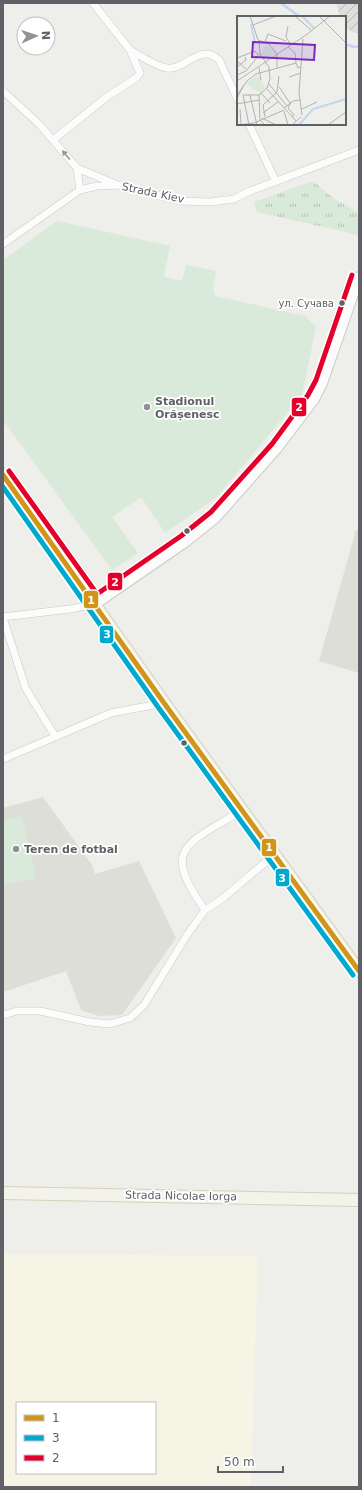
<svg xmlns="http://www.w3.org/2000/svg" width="362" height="1490" font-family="'DejaVu Sans',sans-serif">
<defs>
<pattern id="industrial-furrows" width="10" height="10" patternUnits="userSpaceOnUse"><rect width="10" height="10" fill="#dededa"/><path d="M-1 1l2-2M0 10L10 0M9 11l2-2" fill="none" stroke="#b7b7b5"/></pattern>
<pattern id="park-tufts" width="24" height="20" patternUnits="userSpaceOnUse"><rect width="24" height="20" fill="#d9eada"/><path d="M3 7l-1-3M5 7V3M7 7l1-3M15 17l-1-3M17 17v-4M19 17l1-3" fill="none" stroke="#b3c1b5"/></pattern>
</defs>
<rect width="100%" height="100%" fill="#eeeeea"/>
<path fill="#f6f5e5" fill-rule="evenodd" d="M3,1254l255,2 -7,231h-248zM17,1403h138v70h-138z"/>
<path fill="url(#industrial-furrows)" d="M336,3h23v30l-6,-1 -8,-4v-11h-5z"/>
<path fill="#deded8" d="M356,530l3,1v142l-40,-12z
M43,797l49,68 3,9 44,-13 37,77 -54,77 -23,1 -18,-6 -15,-39 -63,21v-184z"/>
<path fill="#d9eada" d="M57,221l113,25 -6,29 1,2 17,4 4,-16 30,6 -3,17 2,8 90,20 11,11 -14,68 -85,102 -52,36 -24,-36 -29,20 26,36 -26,17 -109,-150v-160z
M22,816l14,62 -33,7v-65z"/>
<path fill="url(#park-tufts)" d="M313,181l20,17 26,15v22l-102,-23 -3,-10z"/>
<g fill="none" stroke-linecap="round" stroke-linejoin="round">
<path stroke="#c1d6f5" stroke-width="2.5" d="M281,3l19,14
M345,44l9,3 5,-1"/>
<defs>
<path id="minor" d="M130,50c11,6 25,16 37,18 18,3 33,-26 52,-8l19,40
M3,91l36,33 38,44 3,22
M249,124l27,58
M53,140l55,-44 28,-18 4,-5 -10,-23 -37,-47
M77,168l38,16
M3,244l77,-54 17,-4 21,-1 62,16 30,1 24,-3 16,-8 109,-41
M3,617l67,-8 25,-5
M3,618l23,71 29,47
M3,759l108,-46 53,-10
M205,910c-46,-64 -16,-66 37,-100
M3,1015l14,-4h23l50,11 20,2 20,-6 14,-13 43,-70 18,-25 17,-11 53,-45"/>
<path id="secondary" d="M95,604l90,-62 31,-25 61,-69 37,-49 8,-16 37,-106"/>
<path id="primary" d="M3,475l161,228 195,268
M3,1193l356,7"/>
</defs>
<use href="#minor" stroke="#cacaca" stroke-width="8"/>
<use href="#secondary" stroke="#cacaca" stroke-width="12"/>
<use href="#primary" stroke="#d4d2ba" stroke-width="14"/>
<use href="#minor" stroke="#fcfcfc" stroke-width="7"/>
<use href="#secondary" stroke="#fcfcfc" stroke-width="10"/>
<use href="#primary" stroke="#f3f3ea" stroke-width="12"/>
<defs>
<path id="bus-1" d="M3,475l161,228 195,268"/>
<path id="bus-2" d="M3,487l155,220 195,268"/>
<path id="bus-3" d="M9,471l88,123 84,-58 30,-24 61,-68 36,-49 8,-15 36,-105"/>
</defs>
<use href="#bus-1" stroke="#fff" stroke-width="8"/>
<use href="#bus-2" stroke="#fff" stroke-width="8"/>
<use href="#bus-3" stroke="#fff" stroke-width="8"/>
<use href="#bus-1" stroke="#d1951a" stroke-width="5"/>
<use href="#bus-2" stroke="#00a9ce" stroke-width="5"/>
<use href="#bus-3" stroke="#e4002b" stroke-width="5"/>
</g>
<defs><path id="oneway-solid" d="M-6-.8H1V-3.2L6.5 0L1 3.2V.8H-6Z"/></defs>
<use fill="#96979b" href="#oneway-solid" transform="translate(66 155) rotate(-130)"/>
<g fill="#5f6167" stroke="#fff" stroke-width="1.5">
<circle cx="342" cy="303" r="3.5"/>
<circle cx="187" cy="531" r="3.5"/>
<circle cx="184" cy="743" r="3.5"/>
</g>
<g fill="#919295" stroke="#fff" stroke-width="1.5">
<circle cx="147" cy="407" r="4"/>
<circle cx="16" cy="849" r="4"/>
</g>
<g text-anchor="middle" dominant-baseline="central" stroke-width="3.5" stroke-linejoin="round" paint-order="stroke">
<g font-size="10" fill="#5f6167" stroke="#fff" text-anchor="end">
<text x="334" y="303">ул. Сучава</text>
</g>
<g font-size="11" fill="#5f6167" stroke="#fff">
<text transform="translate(153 193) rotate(12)">Strada Kiev</text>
<text transform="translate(181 1196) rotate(1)">Strada Nicolae Iorga</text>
</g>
<g font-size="11" font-weight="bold" fill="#5f6167" stroke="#fff" text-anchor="start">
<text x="155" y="401">Stadionul<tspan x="155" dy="13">Orășenesc</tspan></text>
<text x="24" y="849">Teren de fotbal</text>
</g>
</g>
<g transform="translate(237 16)">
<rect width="109" height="109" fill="#eeeeea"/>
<path d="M29,28l10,9 -11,7 -4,-5z" fill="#d9eada"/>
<path d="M20,59l2,3 2,-2v5l4,7 -5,5 -14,-9z" fill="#d9eada"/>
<path fill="none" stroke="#c1d6f5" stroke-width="2" d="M65,0l12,12M14,8l4,18 -3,3M62,109l14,-16 33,-10"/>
<path fill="none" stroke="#b1b2b2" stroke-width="1" d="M13,0l8,24 11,4 8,10M58,0l16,14M82,0l27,27M16,9l23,-9M51,10l-2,11 5,8M28,26l3,-8 18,7M51,31l7,6 1,10M40,38v14M0,42l18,-7 3,4M0,45l9,8M0,51l9,-7 -1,-3M22,52l2,12M0,59l9,-4 14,-17M52,61l12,-4M0,65l69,-46 24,-19M32,68l18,22M42,71l11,16M29,72l30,33M24,77l9,10M0,79l10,-14 9,-7 40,-11 2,5 3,-1M13,79l7,30M22,79l1,25 5,5M0,82l7,-13M54,86l-3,6 6,7 -2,2M0,88l22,-4M47,92l9,-7 7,-1M3,93l1,16M65,93l15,-7M47,95l4,14M26,97l15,-11M65,99l-3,-23 4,-53M28,101l-2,-12 14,-13 2,-16M25,102l14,7M0,109l17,-2 30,-13M12,109l-6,-30h16l8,-7 3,-9 -1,-12 -9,-13 -1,-13M55,109l9,-8M91,109l18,-13"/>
<path fill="#7b2cbf" fill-opacity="0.15" stroke="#7b2cbf" stroke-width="2" d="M16,26l62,3 -1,15 -62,-3z"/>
<rect width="109" height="109" fill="none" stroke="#5f6167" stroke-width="2"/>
</g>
<g stroke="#fff" stroke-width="1.5">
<rect x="291" y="397" width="16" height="20" rx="4" fill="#e4002b"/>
<rect x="107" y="572" width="16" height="19" rx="4" fill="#e4002b"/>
<rect x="83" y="590" width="16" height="19" rx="4" fill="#d1951a"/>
<rect x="99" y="625" width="15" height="19" rx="4" fill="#00a9ce"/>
<rect x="261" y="838" width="16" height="19" rx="4" fill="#d1951a"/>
<rect x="275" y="868" width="15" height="19" rx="4" fill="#00a9ce"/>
</g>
<g font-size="11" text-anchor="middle" font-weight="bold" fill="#fff">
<text x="299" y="411">2</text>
<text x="115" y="586">2</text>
<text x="91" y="604">1</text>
<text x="107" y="638">3</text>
<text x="269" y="851">1</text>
<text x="282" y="882">3</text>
</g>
<rect width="362" height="1490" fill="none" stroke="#5f6167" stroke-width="8"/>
<rect x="16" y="1402" width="140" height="72" fill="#ffffff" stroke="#bfc0c2"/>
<rect x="24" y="1415" width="20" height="6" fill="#d1951a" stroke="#bfc0c2"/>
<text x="52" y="1422" font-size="12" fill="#5f6167">1</text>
<rect x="24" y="1435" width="20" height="6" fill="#00a9ce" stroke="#bfc0c2"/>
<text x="52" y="1442" font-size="12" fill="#5f6167">3</text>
<rect x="24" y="1455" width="20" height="6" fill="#e4002b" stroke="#bfc0c2"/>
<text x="52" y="1462" font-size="12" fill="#5f6167">2</text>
<g transform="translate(36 36) rotate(87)"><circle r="19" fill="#ffffff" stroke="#bfc0c2"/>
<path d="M0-3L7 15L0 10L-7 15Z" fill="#919295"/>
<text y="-6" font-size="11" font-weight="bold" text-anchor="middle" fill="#5f6167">N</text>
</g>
<path d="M218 1466v6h65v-6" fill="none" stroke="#5f6167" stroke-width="2"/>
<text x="224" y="1466" font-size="12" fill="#5f6167" stroke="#ffffff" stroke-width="3" paint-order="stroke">50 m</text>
</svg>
